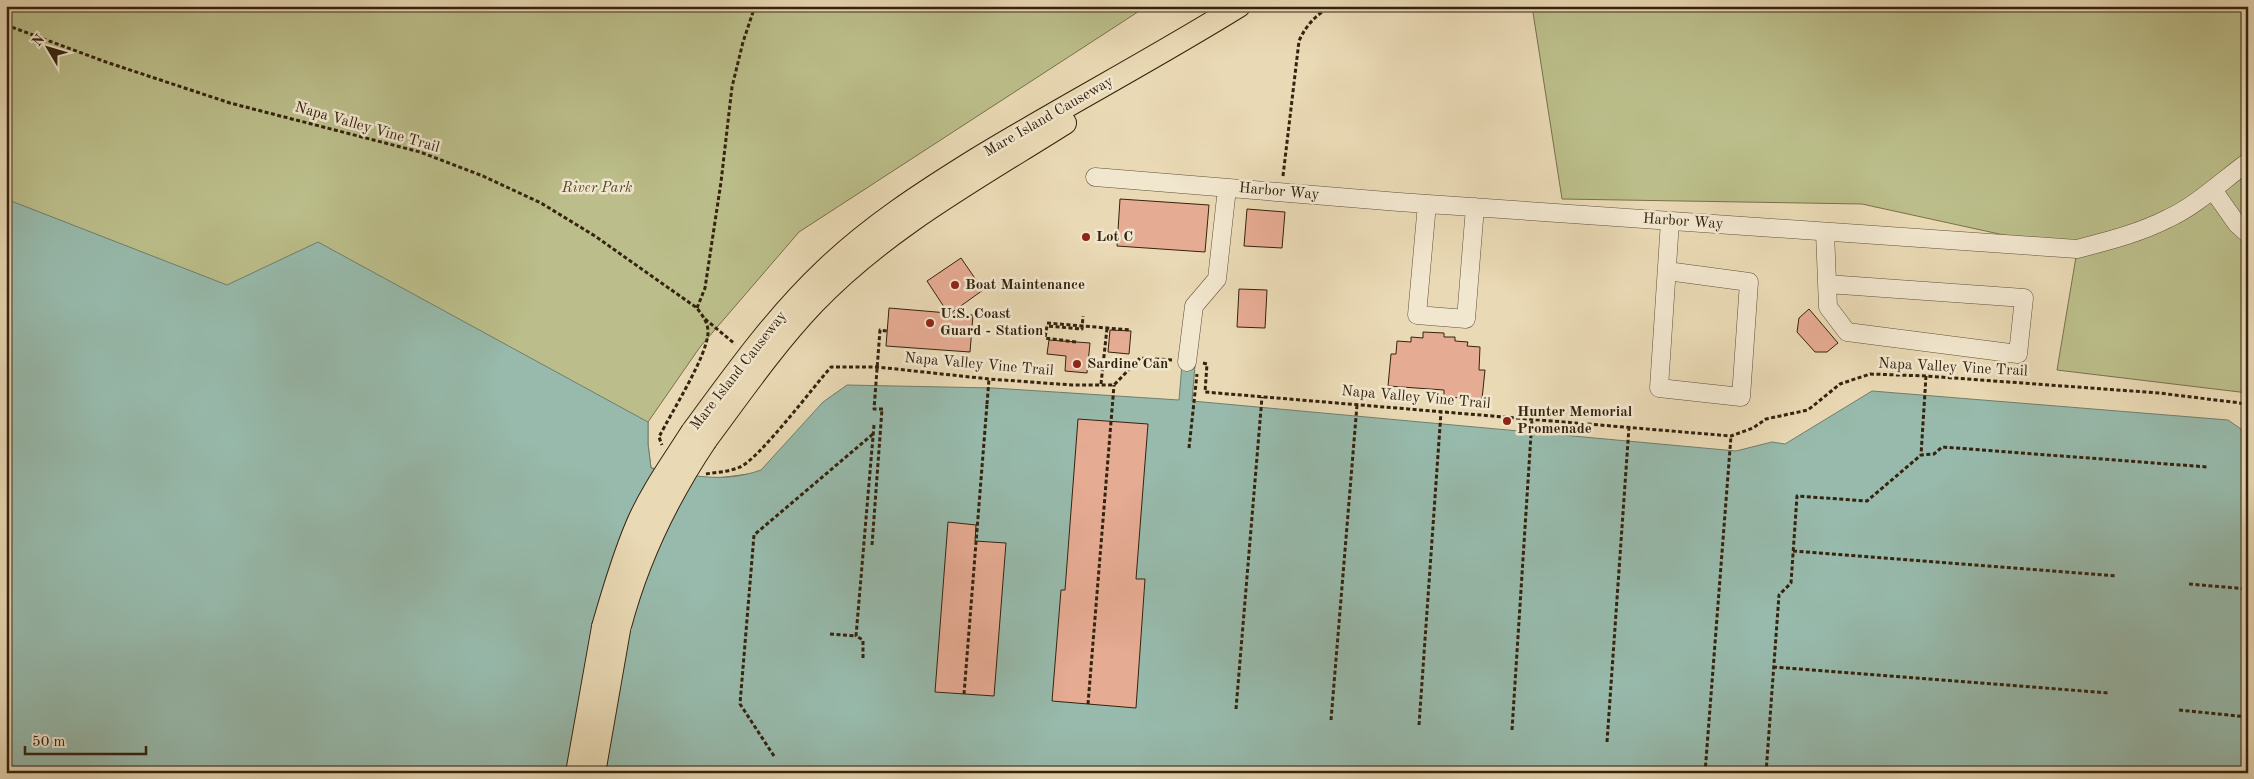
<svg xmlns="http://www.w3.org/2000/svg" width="2254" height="779" font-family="'Old Standard TT',serif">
<rect width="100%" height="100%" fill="#e9d9b4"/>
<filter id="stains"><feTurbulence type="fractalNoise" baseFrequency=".004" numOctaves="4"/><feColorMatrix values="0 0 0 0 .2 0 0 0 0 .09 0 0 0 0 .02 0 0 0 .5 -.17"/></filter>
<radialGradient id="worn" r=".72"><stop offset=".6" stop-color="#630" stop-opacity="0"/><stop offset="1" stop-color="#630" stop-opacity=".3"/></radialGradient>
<path fill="#bbbe8a" stroke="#78704c" d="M6,6h1141l-348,226 -99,115 -52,75v22l3,24 60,11 37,-5 -14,206 -728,-423z
M1532,6h716v387l-191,-23 20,-119 -215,-47 -300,-5z"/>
<path fill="#97baac" stroke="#6f7e6d" d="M6,199l221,86 91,-43 330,180v22l3,24c39,7 71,16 110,2l62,-68 24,-17 146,3 186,12 3,-36 13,1 -3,36 544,50 36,-9 13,2 87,-53 356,29 13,9 7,14v330h-2242z"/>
<path fill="#e6ab93" stroke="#34230e" d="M1120,199l89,6 -4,47 -88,-6z
M1247,209l38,3 -3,36 -38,-2z
M961,258l22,32 -32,23 22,2 -3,37 -84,-6 3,-38 59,5 -21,-32z
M1239,289l28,1 -2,38 -28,-1z
M1809,309l29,34 -11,9h-12l-18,-20 2,-14z
M1110,330l21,1 -2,23 -21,-2z
M1423,332l21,1v4h11v4l13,1 -1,4 13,1 -1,23h6l-3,29 -38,-2v-7l-56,-4 3,-32h5l1,-13 14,1v-5l12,1z
M1049,340l41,3 -3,30 -22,-2 1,-15 -19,-2z
M1078,419l70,5 -12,155h9l-9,129 -84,-7 9,-111h4z
M948,522l28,3 -1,16 31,2 -12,153 -59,-4z"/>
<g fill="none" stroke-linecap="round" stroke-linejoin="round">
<defs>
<path id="minor" d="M1095,177l304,25 678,47c31,-8 63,-16 92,-31 28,-13 54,-38 79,-56
M2213,190l24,34 11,10
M1427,204l-10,111 49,4 9,-112
M1825,232l3,75 19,25 171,22 6,-56 -197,-14
M1667,271l82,11 -8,115 -82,-9 11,-167
M1187,362l7,-56 23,-27 10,-91"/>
<path id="major" d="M692,432c42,-57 82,-114 134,-163 45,-43 96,-76 149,-109 87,-53 177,-100 264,-154
M706,440c35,-47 68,-95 108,-137 72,-75 164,-125 251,-180
M577,773l26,-146
M594,773l25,-143"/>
</defs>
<use href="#minor" stroke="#615038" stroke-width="19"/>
<use href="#major" stroke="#34230e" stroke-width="24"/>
<path stroke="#34230e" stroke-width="3" stroke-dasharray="4 2.5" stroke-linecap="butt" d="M6,25l100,37 124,41 190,49 63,24 58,27 54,33 102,72c5,7 11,14 11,24 0,23 -37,81 -49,105l3,8
M1283,176l16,-135c7,-16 17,-26 32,-35
M697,308l8,-20 16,-106 11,-95 11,-45 12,-36
M705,319l30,25
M1047,323l84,7
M1076,342l-31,-4 2,-12 35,3 1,-13
M1203,363l4,1 -2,28 526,44 22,-8 13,-9 42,-9 32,-26 30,-10 56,2 233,17 89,11
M1926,376l-5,79 13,-1 8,-7 266,20
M1101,384l6,-56
M987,404l2,-25
M883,409h-9l6,-79 7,1
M1189,448l8,-74
M706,474c11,-2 23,-2 34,-7 19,-8 74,-81 91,-100h46l112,12 83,6h42l26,-27 32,2
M872,545l10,-136
M1793,551l324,25
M2189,584l59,5
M830,634l26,2
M863,658v-18l-7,-4 18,-211
M1773,667l336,26
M964,694l23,-290
M1088,704l26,-319
M1236,709l26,-312
M2179,710l69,7
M1331,720l26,-315
M1419,725l22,-313
M1512,730l20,-311
M1607,742l22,-315
M774,756l-34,-52 14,-169 119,-101
M1705,773l26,-337
M1766,773l13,-178 12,-12 6,-87 70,5 54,-46"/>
<use href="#minor" stroke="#f1e6ce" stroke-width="18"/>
<use href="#major" stroke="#e9d9b4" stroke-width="22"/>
<defs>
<path id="major-bridge" d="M620,626c18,-68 47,-128 86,-186
M603,627c10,-35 20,-69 34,-102 14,-33 36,-63 55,-93"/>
</defs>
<use href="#major-bridge" stroke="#34230e" stroke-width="24" stroke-linecap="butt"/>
<use href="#major-bridge" stroke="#e9d9b4" stroke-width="22"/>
</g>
<g fill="#8f2418" stroke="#f1e6ce" stroke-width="2">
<circle cx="1086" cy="237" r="5"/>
<circle cx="955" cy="285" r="5"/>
<circle cx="930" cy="323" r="5"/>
<circle cx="1077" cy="364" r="5"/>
<circle cx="1507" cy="421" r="5"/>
</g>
<g text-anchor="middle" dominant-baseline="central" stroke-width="5" stroke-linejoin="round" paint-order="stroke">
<g font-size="15" fill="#34230e" stroke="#f1e6ce">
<text transform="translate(1049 117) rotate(-30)">Mare Island Causeway</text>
<text transform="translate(367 128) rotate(16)">Napa Valley Vine Trail</text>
<text transform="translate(1279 192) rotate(5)">Harbor Way</text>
<text transform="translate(1683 222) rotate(4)">Harbor Way</text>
<text transform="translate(979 365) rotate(5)">Napa Valley Vine Trail</text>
<text transform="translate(1953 368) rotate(3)">Napa Valley Vine Trail</text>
<text transform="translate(739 371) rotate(-52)">Mare Island Causeway</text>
<text transform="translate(1416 398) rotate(5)">Napa Valley Vine Trail</text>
</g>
<g font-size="15" font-style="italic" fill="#564a2d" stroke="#f1e6ce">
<text x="597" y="188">River Park</text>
</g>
<g font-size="15" font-weight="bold" fill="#34230e" stroke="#f1e6ce" text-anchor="start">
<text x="1096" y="237">Lot C</text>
<text x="965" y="285">Boat Maintenance</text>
<text x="940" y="314">U.S. Coast<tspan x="940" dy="17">Guard - Station</tspan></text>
<text x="1087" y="364">Sardine Can</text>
<text x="1517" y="412">Hunter Memorial<tspan x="1517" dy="17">Promenade</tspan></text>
</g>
</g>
<rect width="2254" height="779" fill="none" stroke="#e9d9b4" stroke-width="25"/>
<rect x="8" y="8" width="2239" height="764" fill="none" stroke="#34230e" stroke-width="2.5"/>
<rect x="12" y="12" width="2229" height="754" fill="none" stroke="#34230e"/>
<g transform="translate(48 48) rotate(308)" stroke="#f1e6ce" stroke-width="4" paint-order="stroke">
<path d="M0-4L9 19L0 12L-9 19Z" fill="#34230e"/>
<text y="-8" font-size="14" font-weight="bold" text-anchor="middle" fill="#34230e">N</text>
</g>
<path d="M25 746v8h121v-8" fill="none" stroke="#34230e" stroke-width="2.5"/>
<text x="32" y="746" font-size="15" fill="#34230e" stroke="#f1e6ce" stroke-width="4" paint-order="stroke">50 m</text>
<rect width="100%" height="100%" filter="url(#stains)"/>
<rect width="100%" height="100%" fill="url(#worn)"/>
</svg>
